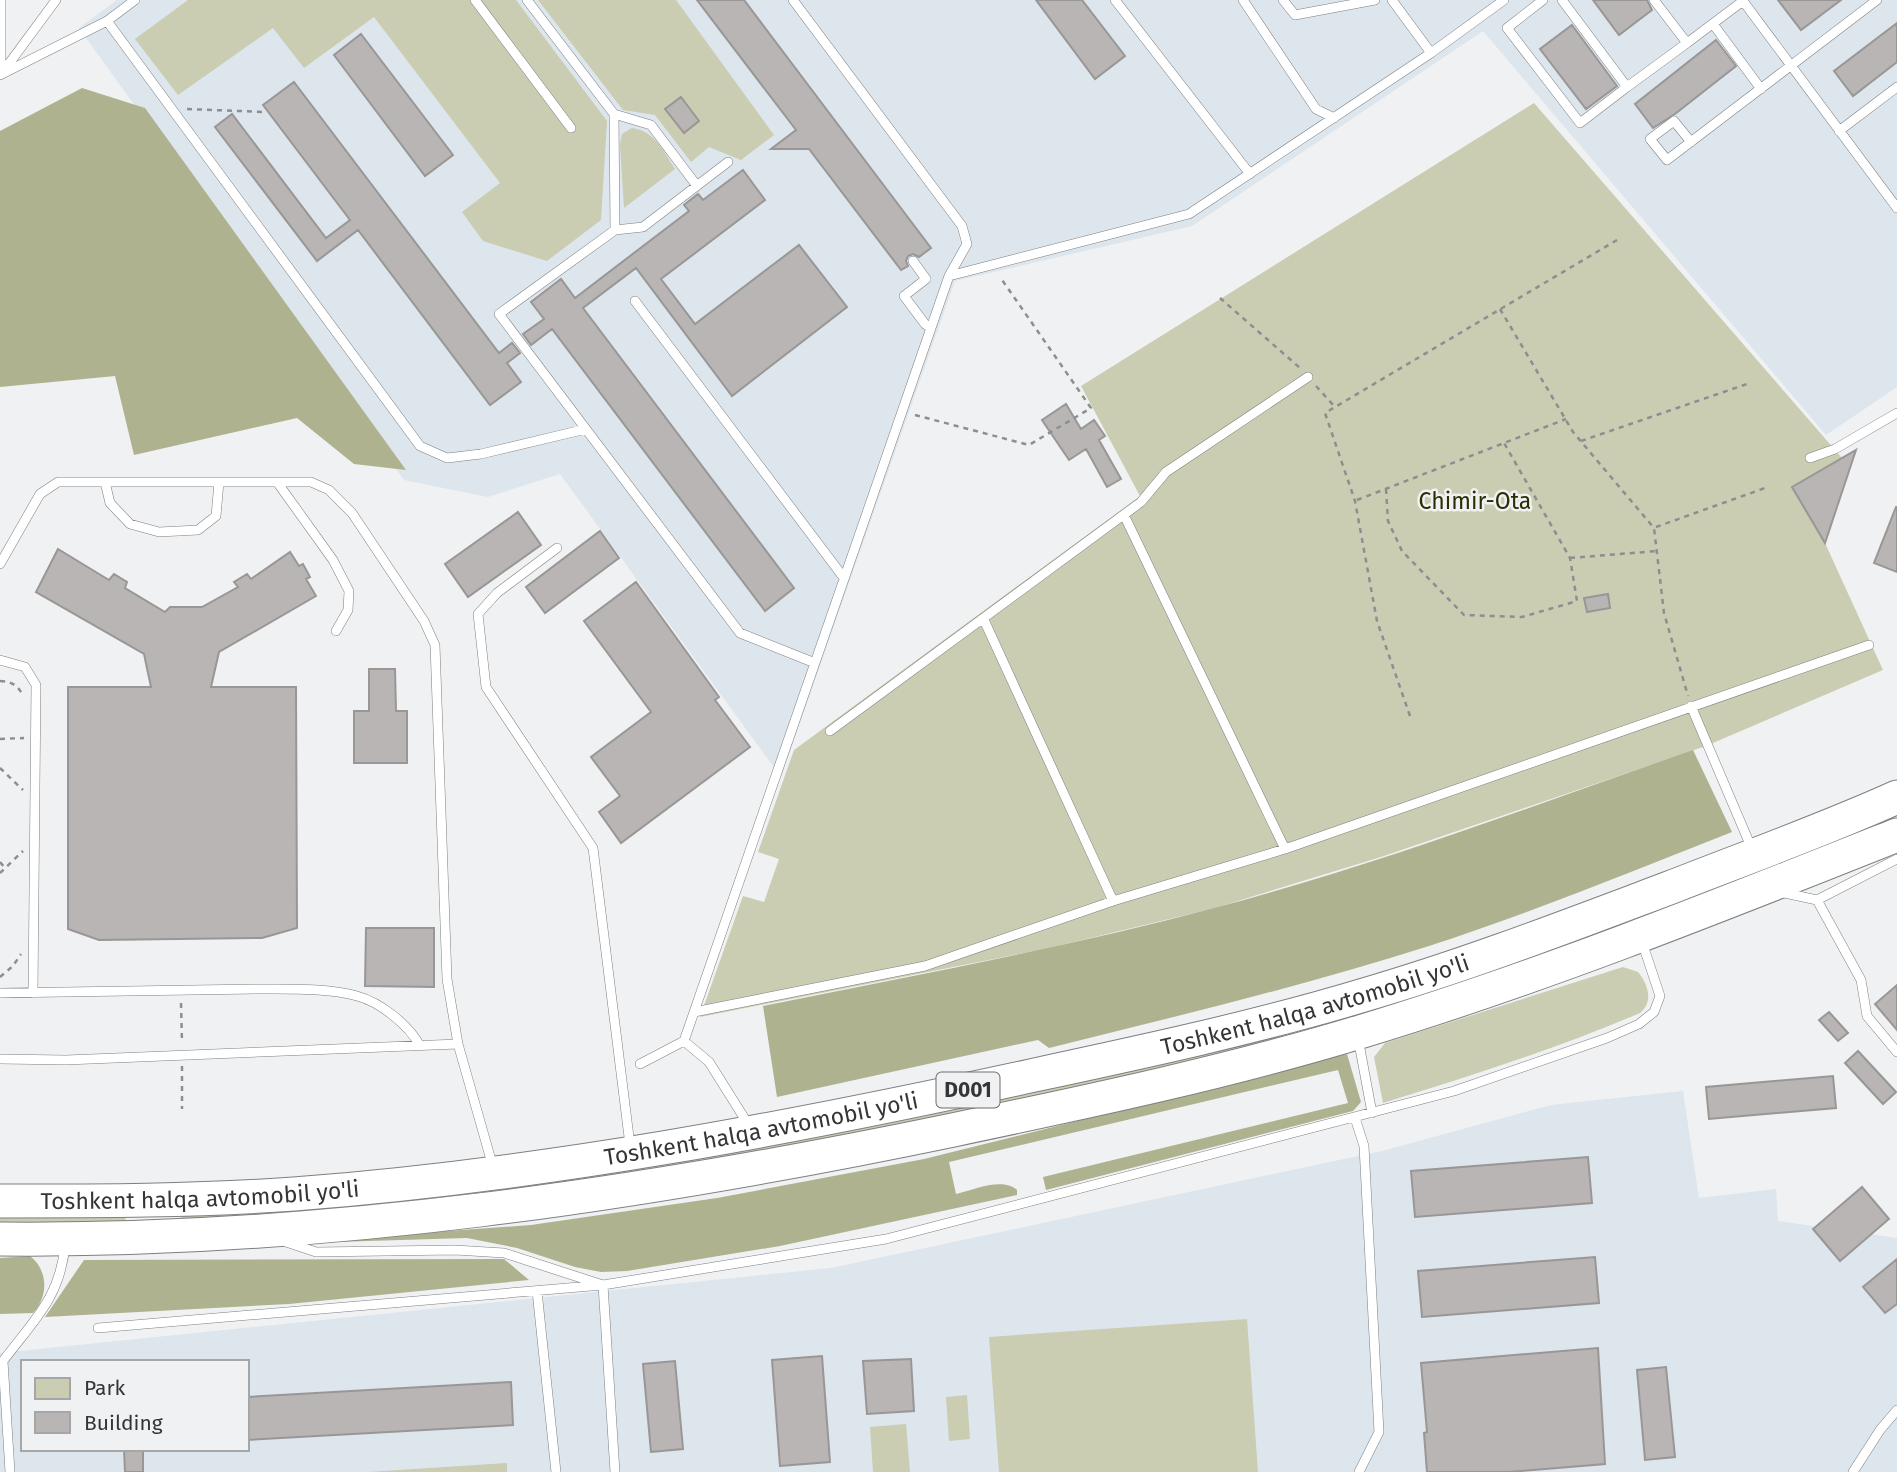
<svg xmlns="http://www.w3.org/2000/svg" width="1897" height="1472" font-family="'Fira Sans',sans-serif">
<rect width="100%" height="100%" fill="#f0f1f3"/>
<path fill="#dde5ed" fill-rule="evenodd" d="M117,0h1780v387l-71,48 -343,-404 -291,195 -237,55 -174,496 -221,-303 -72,23 -84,-17 -325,-452z
M1683,1091l16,107 77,-9 2,32 119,17v234h-1897v-119l831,-85 551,-117 169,-46zM23,1362h224v87h-224z"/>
<path fill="#cacdb1" d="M188,0h328l91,121 -6,99 -54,41 -64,-20 -21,-29 38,-29 -126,-166 -70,51 -31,-40 -95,67 -43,-56z
M538,0h138l98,135 -33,25 -32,-13 -18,15 -36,-47 -32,-5z
M1534,103l308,355 -50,29 33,56 58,127 -177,76 -325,111 -166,51 -166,40 -349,69 43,-121 21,6 15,-43 -21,-7 36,-102 346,-254 -59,-110z
M632,128c23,3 32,24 43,41l-51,39 -4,-63 2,-11z
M1623,967l15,5c10,12 16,30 2,41 -84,36 -170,63 -257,90l-9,-46 11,-14z
M1280,1032l2,9 -406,94 -345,57 -350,32v-10z
M0,1216h125l2,10h-127z
M1247,1319l11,153h-259l-10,-135z
M967,1395l3,44 -21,2 -3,-44z
M906,1424l4,48h-37l-3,-45z
M507,1463v9h-139z"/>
<path fill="#afb28f" d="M82,88l63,20 261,362 -52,-6 -57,-46 -163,37 -19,-79 -115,11v-256z
M1693,750l39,82c-100,39 -200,81 -303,114 -125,40 -252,70 -380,102l-11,-8 -261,57 -14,-91c151,-31 303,-58 451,-98 163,-43 321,-103 479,-158z
M1347,1054l14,48 -8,9 -307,79 -3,-13 305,-74 -10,-33 -389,92 7,32c18,-4 46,-17 61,-4v5l-237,51 -153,25 -26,1 -26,-5 -58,-19 -50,-10 -132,4 1,-3 195,-14 186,-27 207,-39z
M30,1256c18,14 19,40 3,57l-33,1v-56z
M504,1259l25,21 -240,24 -244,13 39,-57z"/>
<path fill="#b8b5b4" stroke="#999796" stroke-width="2" d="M697,0h47l187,248 -12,9 -6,-3 -5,2 -2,5 2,5 -7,4 -92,-121h-38l25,-19z
M1036,0h46l43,56 -30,23z
M1593,0h54l5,10 -33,25z
M1778,0h63l-40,30z
M1897,23v39l-44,34 -19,-25z
M1572,25l45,61 -31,23 -46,-60z
M361,34l92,121 -28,21 -91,-121z
M1716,40l20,26 -61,48 -22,14 -18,-24z
M294,82l205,271 13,-10 8,10 -13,10 14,19 -31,23 -132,-175 -41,31 -102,-134 17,-13 94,124 24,-18 -87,-115z
M681,97l18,24 -15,12 -19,-24z
M743,170l22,30 -104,79 34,45 104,-79 48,62 -115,89 -96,-128 -53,40 211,280 -29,23 -213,-282 -21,16 -8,-11 21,-15 -13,-17 30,-23 14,19 114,-87 -5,-6 14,-11 5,6z
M1066,404l15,25 13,-9 11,16 -6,4 22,39 -14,8 -21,-38 -17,11 -27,-40z
M1856,450l-31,93 -33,-56z
M1896,507h1v65l-23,-9z
M518,512l23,33 -73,52 -23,-33z
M600,531l19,27 -74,55 -19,-26z
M58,549l51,31 5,-6 13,8 -2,6 40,24 5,-5h32l36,-20 -4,-5 13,-8 4,5 39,-27 9,14 4,-2 7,13 -4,2 10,17 -97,56 -8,35h85l1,241 -35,10 -163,2 -31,-11v-242h83l-7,-33 -108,-62z
M636,582l83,115 -4,3 35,47 -129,96 -22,-31 21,-16 -29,-39 60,-45 -67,-91z
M1608,594l2,14 -23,4 -3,-14z
M369,669h26l1,42h11v52h-53v-52h15z
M366,928h68v59l-69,-1z
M1897,985v45l-22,-26z
M1829,1012l19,21 -10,8 -19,-21z
M1858,1051l38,41 -13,12 -38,-41z
M1833,1076l3,32 -127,11 -3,-32z
M1588,1157l4,46 -177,14 -4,-46z
M1862,1187l27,32 -49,42 -27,-32z
M1595,1257l4,46 -177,14 -4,-46z
M1897,1259v45l-12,9 -22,-26z
M1598,1348l7,116 -96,8h-82l-3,-39 3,-1 -6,-69z
M822,1356l8,106 -50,4 -8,-106z
M911,1359l3,52 -47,3 -4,-53z
M675,1361l8,88 -32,3 -8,-88z
M1666,1367l9,90 -30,3 -8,-90z
M511,1382l2,43 -266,15v-43z
M124,1449h19v23h-18z"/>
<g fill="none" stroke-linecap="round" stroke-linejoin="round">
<defs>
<path id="lane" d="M1,0v74
M475,0l96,128
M527,0l87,114 37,11 46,61
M1115,0l135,174
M1243,0l73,109 18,9
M1283,0l12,15 80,-15
M1392,0l39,53
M1543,0l-36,28 73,95 47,-36
M1562,0l65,87 60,-44
M1654,0l33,43 56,-42 154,207
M107,21l313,425 27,12 34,-4 105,-25
M1713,24l48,65
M2,73l54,-73
M0,75l107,-54 28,-21
M614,114l1,116
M1839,131l58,-44
M1691,142l-17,-21 -24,18 17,21 210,-160
M728,162l-85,65 -28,3 -116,84 241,319 75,30
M913,261l13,18 -22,17 21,28 6,4
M949,276l240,-62 242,-161 73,-53
M635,301l209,277
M1810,458l25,-9 62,-36
M105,482l5,21 20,21 29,8 39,-2 18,-14 3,-34
M277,482l56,78 16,31 -1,19 -12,21
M1124,515l161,334
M557,548l-60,45 -19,21 8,73 107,161 37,297
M0,564l40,-70 18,-12h253l18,8 23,23 72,108 11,24 12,334 11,65 35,123
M984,620l129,281
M0,660l25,7 11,18 -3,308
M1691,706l61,143
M830,731l311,-229 25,-30 142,-95
M1780,892l37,8 80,-41
M1817,900l44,80 6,36 30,36
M0,993l260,-4c27,0 71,-1 97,7 23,6 52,29 63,50
M694,1012l231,-46 188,-65 172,-52 584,-204
M1358,1038l14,75
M684,1041l25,21 39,62
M0,1059l66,1 392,-16
M640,1064l44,-23 265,-765 18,-32 -5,-18 -169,-226
M1355,1118l9,28 15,286 -20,40
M286,1242l30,10 139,-2 49,3 99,32 283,-46 568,-148 153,-53 32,-14 15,-12 6,-16 -18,-54
M537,1291l19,181
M98,1328l505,-43 12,187
M10,1472l-7,-111c30,-40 58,-64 62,-117
M1853,1472l27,-42 17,-20"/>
<g id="highway">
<path id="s1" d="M0,1201c98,0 196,0 294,-7 249,-19 493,-65 736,-118 112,-24 224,-48 334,-81 103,-30 204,-69 305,-107 76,-30 153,-57 228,-91"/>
<path d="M0,1239c321,3 640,-44 953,-109 138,-29 275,-58 410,-99 181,-55 358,-126 534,-196"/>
</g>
</defs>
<use href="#lane" stroke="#7d7f80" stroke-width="10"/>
<use href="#highway" stroke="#7d7f80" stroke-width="35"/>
<path stroke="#8d8e90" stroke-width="2.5" stroke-dasharray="5 5" stroke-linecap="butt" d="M187,109l78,3
M1220,298l80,70
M1500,309l73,123 81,96 10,85 24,83
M1316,386l19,21
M915,415l114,30 62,-37 -91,-131
M1581,441l166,-57
M1386,489l2,32 14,30 62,64 58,2 55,-16 -7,-43 -66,-115
M1357,500l209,-81
M1656,527l109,-39
M1570,558l87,-7
M0,681c11,0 19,5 23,15
M1410,716l-33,-95 -22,-120 -30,-88 292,-173
M0,739l24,-1
M0,768l23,22
M0,862l5,6
M0,873l23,-22
M0,977l13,-11 8,-12
M181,1003l1,39
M182,1066v43"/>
<use href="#lane" stroke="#fff" stroke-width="9"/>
<use href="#highway" stroke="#fff" stroke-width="33"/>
</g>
<g text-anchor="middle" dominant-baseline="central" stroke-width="5" stroke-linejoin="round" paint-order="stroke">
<rect fill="#f0f1f3" stroke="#6c6d6f" stroke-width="2" x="936.5" y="1072.5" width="63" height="35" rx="5"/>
<g font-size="21" font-weight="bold" fill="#343536">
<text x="968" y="1090">D001</text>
</g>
<g font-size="23" fill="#2c2d01" stroke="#f0f1f3">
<text x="1475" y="501">Chimir-Ota</text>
</g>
<g font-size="23" fill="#343536" stroke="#f0f1f3">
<text stroke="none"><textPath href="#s1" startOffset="1334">Toshkent halqa avtomobil yo'li</textPath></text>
<text stroke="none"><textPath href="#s1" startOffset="766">Toshkent halqa avtomobil yo'li</textPath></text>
<text stroke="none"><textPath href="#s1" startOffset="200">Toshkent halqa avtomobil yo'li</textPath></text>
</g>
</g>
<rect x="21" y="1360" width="228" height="91" fill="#f0f1f3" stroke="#a5a6a7" stroke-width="2"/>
<rect x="35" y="1378" width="35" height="21" fill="#cacdb1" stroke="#a5a6a7" stroke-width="2"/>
<text x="84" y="1395" font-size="21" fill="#343536">Park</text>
<rect x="35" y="1412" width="35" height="21" fill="#b8b5b4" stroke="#a5a6a7" stroke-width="2"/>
<text x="84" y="1430" font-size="21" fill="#343536">Building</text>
</svg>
